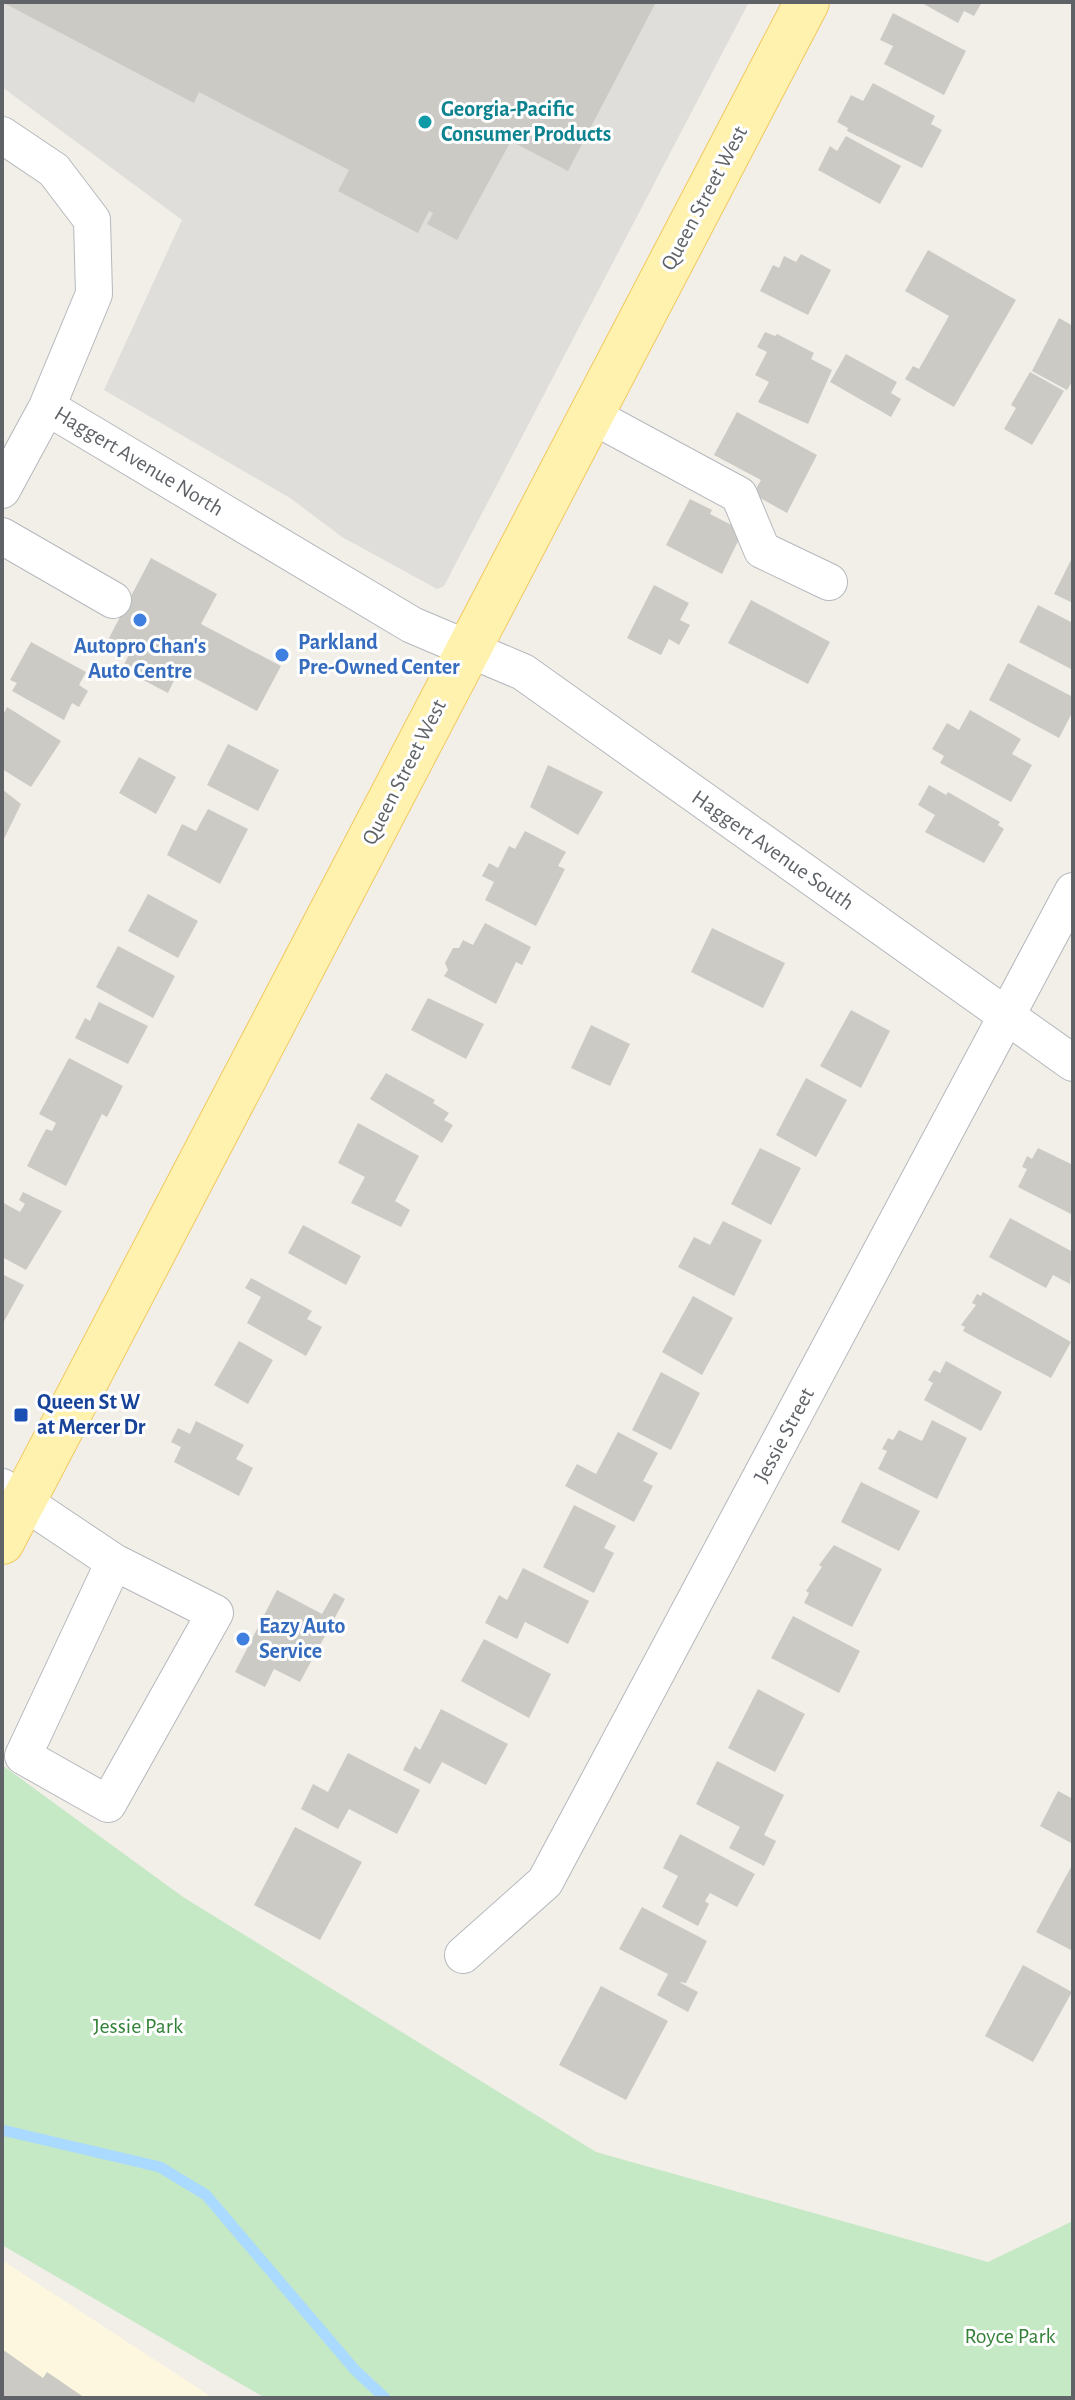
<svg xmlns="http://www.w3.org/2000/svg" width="1075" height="2400" font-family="'Alegreya Sans',sans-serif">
<rect width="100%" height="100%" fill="#f1efe8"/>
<path fill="#fef7e0" d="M2,2260l211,138h-211z"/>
<path fill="#e0deda" d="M2,2h747l-305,584 -7,3 -95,-52 -52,-39 -186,-108 78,-170 -180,-133z"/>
<path fill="#c5e8c5" d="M2,1765l181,132 413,255 392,110 85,-41v177h-808l-263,-153z"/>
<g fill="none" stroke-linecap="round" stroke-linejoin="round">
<path stroke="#aadaff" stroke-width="11" d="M2,2130l158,37 46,28 149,175 30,28"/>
</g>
<path fill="#cccac5" d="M2,2h654l-88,169 -57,-30 -54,99 -30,-16 6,-11 -4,-2 -11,22 -80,-42 11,-21 -150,-78 -5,11z
M920,2h62l-8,14 -10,-5 -6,12z
M893,13l73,38 -22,44 -60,-31 9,-18 -13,-6z
M873,83l62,33 -4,8 11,6 -20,38 -75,-37 1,-3 -11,-6 14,-27 12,6z
M846,136l55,30 -21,38 -62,-34 12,-24 7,5z
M928,250l88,50 -62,107 -49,-28 8,-13 6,3 30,-53 -44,-25z
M801,254l30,16 -23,45 -48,-24 13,-26 6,3 5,-12 12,6z
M1059,318l14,8v54l-6,10 -35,-19z
M765,332l10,4 2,-2 37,19 -3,6 21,11 -24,54 -50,-22 11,-20 -14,-7 12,-23 -10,-5z
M846,354l51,28 -6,11 10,6 -10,18 -61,-35z
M1030,372l34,19 -32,54 -28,-16 12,-21 -5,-3z
M737,412l80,43 -30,58 -34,-19 8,-14 -47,-25z
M690,499l22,11 -2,4 33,17 -21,43 -56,-29z
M1073,556v47l-19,-9z
M151,558l66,36 -16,30 80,42 -24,45 -78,-41 -11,23 -46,-24 9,-19 -22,-12z
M654,585l35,18 -9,17 10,5 -11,20 -10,-6 -8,16 -34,-17z
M751,600l79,42 -22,42 -80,-41z
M1038,605l35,18v47l-54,-28z
M31,642l55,30 -7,13 9,6 -9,16 -7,-4 -8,17 -52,-29 5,-8 -7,-3z
M1008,663l65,34v14l-14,27 -70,-38z
M7,707l54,34 -30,46 -29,-18v-52z
M970,710l51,29 -9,15 20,11 -21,37 -71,-39 4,-7 -12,-7 15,-26 12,7z
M228,744l51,26 -21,41 -51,-26z
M139,757l37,20 -20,37 -37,-21z
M548,765l55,27 -25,43 -48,-28z
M929,785l17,10 2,-3 52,30 -2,3 6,4 -20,34 -59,-31 10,-17 -17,-10z
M2,789l19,15 -19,39z
M208,809l40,20 -28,55 -53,-29 15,-31 14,7z
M525,831l41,21 -8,14 7,3 -29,57 -51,-26 9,-18 -12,-6 7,-13 9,5 11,-22 6,3z
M148,894l50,27 -20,37 -50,-27z
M485,923l46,24 -9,18 -6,-3 -20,42 -52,-28 4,-6 -3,-7 8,-15h6l4,-8 10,5z
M712,928l73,35 -22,45 -72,-36z
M118,946l57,30 -22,42 -57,-31z
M428,998l56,26 -18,35 -55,-29z
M99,1002l49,24 -20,38 -53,-26 10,-20 5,3z
M851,1010l39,21 -29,57 -41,-22z
M591,1025l39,19 -20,42 -39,-18z
M69,1058l54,28 -16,31 -5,-3 -36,72 -39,-20 19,-37 6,2 4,-8 -17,-9z
M386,1073l49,27 -2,3 16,10 -5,7 9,5 -11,18 -72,-44z
M806,1078l41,22 -31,57 -40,-22z
M358,1123l61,33 -24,45 15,9 -9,17 -50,-24 14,-26 -27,-14z
M760,1148l41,20 -30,57 -40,-21z
M1038,1148l35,17v50l-55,-28 9,-18 -5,-2 5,-11 5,3z
M23,1192l39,19 -36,59 -24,-13v-55l18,10 5,-8 -6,-4z
M1010,1218l63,34 -3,32 -17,-9 -7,13 -57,-31z
M723,1221l39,19 -28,56 -56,-29 16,-30 16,8z
M303,1225l58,31 -15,29 -58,-32z
M2,1274l22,11 -22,40z
M251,1278l61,33 -5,8 15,8 -16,29 -59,-33 14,-26 -16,-9z
M983,1292l88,50 -20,36 -88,-47 2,-4 -4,-2 15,-20 -4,-2 5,-9 4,2z
M693,1296l40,22 -31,57 -40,-23z
M239,1341l34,19 -25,44 -34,-19z
M946,1361l56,31 -21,39 -57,-31 9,-17 -5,-3 6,-10 6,3z
M661,1372l39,21 -29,57 -39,-20z
M932,1420l35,18 -30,61 -59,-30 9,-18 -5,-2 6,-11 5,2 6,-10 23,11z
M196,1421l48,24 -8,14 17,9 -14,28 -65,-34 7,-15 -10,-5 7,-14 12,6z
M618,1432l40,21 -15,28 10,5 -19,36 -69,-36 12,-22 19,10z
M861,1482l59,29 -21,40 -58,-29z
M574,1505l42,21 -12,22 10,5 -20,40 -51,-26z
M834,1545l48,24 -30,58 -48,-24 5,-10 -3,-2 16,-24 -3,-2z
M523,1568l66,33 -21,43 -43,-22 -8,17 -32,-16 14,-28 8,5z
M277,1590l45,24 12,-21 11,6 -45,83 -26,-13 -9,18 -30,-15z
M793,1616l67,35 -21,42 -68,-35z
M484,1639l67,35 -22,44 -68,-37z
M758,1689l47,25 -30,58 -47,-24z
M441,1709l67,35 -22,41 -44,-23 -12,22 -27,-14 12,-24 5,4z
M348,1753l72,37 -23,44 -48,-25 -11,20 -37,-20 12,-25 15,8z
M717,1761l67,34 -20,40 12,6 -12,25 -35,-18 11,-21 -44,-23z
M1058,1791l15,8v45l-33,-18z
M295,1827l67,35 -42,78 -66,-35z
M680,1834l75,40 -18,33 -27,-14 -5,8 4,3 -11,22 -36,-19 16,-31 -15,-8z
M1071,1867l2,1v83l-37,-19z
M642,1907l65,34 -21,42 -7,-1 19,10 -10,20 -31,-17 11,-21 -49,-25z
M1023,1965l49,27 -39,70 -48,-26z
M601,1986l67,35 -42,79 -67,-35z
M2,2349l41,29 4,-6 38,26h-83z"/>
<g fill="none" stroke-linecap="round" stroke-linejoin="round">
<defs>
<path id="minor" d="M2,135l52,35 38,50 2,74 -47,113 -45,83
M47,407l365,218 111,47 550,391
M591,415l148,80 23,55 67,32
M2,536l111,64
M2,1487l112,75 101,51 -107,191 -85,-48 91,-194
M463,1955l82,-73 528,-991"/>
<path id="major" d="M2,1542l805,-1540"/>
</defs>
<use href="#minor" stroke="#b5b8bc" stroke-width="38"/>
<use href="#major" stroke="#f2c960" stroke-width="46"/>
<use href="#minor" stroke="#fff" stroke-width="36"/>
<use href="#major" stroke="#fff2af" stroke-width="44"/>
</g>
<circle fill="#0f9aa8" stroke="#fff" stroke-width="3" cx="425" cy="122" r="8"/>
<g fill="#3f7fe0" stroke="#fff" stroke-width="3">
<circle cx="140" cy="620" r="8"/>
<circle cx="282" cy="655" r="8"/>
<circle cx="243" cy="1639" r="8"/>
</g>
<rect fill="#1a4fb4" stroke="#fff" stroke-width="3" x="13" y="1407" width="16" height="16" rx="4"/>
<g text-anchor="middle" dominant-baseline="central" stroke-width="6" stroke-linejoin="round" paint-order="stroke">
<g font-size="22" font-weight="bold" fill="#0d838f" stroke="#fff" text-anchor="start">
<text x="441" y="109">Georgia-Pacific<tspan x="441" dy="25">Consumer Products</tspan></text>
</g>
<g font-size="22" fill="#5f6368" stroke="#fff">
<text transform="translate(704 198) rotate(-62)">Queen Street West</text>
<text transform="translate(139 461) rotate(31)">Haggert Avenue North</text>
<text transform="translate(404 772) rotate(-63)">Queen Street West</text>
<text transform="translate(773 850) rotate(35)">Haggert Avenue South</text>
<text transform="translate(784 1435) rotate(-62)">Jessie Street</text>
</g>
<g font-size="22" font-weight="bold" fill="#366cbe" stroke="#fff" text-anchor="start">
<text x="298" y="642">Parkland<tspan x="298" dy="25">Pre-Owned Center</tspan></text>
<text x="140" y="646" text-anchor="middle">Autopro Chan's<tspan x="140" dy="25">Auto Centre</tspan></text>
<text x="259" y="1626">Eazy Auto<tspan x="259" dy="25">Service</tspan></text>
</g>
<g font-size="22" font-weight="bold" fill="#164399" stroke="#fff" text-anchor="start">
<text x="37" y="1402">Queen St W<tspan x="37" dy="25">at Mercer Dr</tspan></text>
</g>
<g font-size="22" fill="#348238" stroke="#fff">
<text x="138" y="2026">Jessie Park</text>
<text x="1010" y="2336">Royce Park</text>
</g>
</g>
<rect width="1075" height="2400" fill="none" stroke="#5f6368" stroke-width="8"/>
</svg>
